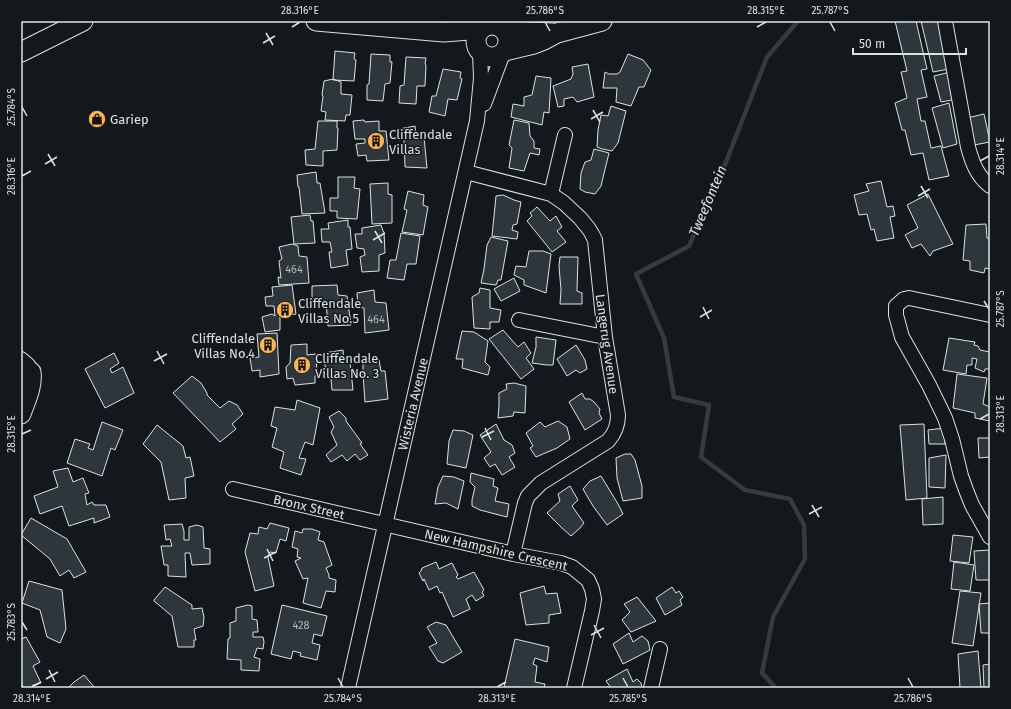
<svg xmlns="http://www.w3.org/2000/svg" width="1011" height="709" font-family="'Fira Sans',sans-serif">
<rect width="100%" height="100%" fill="#14181c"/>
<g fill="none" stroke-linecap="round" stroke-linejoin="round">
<path stroke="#363b3e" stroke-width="4.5" d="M776,688l-14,-15 11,-56 32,-58 -1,-34 -14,-26 -45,-9 -44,-33 8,-52 -35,-8 -10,-59 -28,-64 53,-28 37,-84 41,-105 31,-36"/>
</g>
<path fill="#2c363c" stroke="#d8e6dc" d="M895,21h21l11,48 -6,1 6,27 -10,2 4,22h4l6,27 10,-2 8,30 -20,4 -6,-27 -12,2 -6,-25h-3l-7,-27 12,-5 -6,-26 6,-1z
M921,21h17l11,48 -16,3z
M335,51l20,2 -1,6 2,1 -2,21 -21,-1z
M371,54l19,1v7h2l-2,21 -5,1 -2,17 -16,-1v-15l2,-1z
M628,54l15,6 8,10 -7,17h-5l-8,19 -15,-4 1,-14h-14l2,-16 4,2h8l3,-2z
M406,57l20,1 -1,6 1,1 -1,21h-8l-1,18 -17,-1 1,-17 4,-1z
M588,64l6,33 -17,5 -4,-5 -9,2v7l-6,1 -5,-21 18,-7 2,-5 -1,-7z
M443,69l18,3 -1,6 2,1 -5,21 -9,-1 -3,17 -16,-4 3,-16h4z
M950,72l7,27 -16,3 -7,-26z
M536,76l15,2 -2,35 -5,-1 -2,13 -31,-8 2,-13 11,2v-9l8,-2z
M333,79l8,3v12l11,1 -2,20h-4l-1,6 -20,-1 1,-8 -5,-1 2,-15 -1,-1 2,-14z
M949,103l8,41 -14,4 -11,-40z
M611,106l15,5 -8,32 -6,8 -10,-2 -5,-2 1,-17 3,-15 7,1z
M984,114l6,28 -16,3 -7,-27z
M364,120l1,2 14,-1v10h7l3,29 -22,1 -1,-6 -8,1 -2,-12 9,-1v-4h-10l-2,-18z
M514,120l15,3 1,13 4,5v7l6,1 -1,6 -9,-2 -6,18 -15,-3 3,-20 -3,-3z
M318,121h19v7h1l-1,22 -14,1v15l-17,-1 -1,-15 10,-1z
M415,126l1,11h8l3,31 -22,-1 -1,-28h-3l-2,-10z
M594,149l15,4 -8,33 -6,8 -10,-2 -5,-3 1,-16 4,-11 6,-2z
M316,172l1,11h3l5,30 -23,1 -3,-27h-1l-1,-12z
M338,177h17l-1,11 6,1 -3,30 -20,-1v-7h-7v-13h8z
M881,181l6,26 6,-1 2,10 -5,1 4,21 -17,3 -3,-12 -3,1 -4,-16 -8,1 -5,-20 15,-4 -3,-7z
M388,183v11l4,1v28l-20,1 -2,-40z
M408,191l16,4 -1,10 5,2 -5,28 -21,-3 5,-22 -3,-1z
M928,194l25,50 -20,7 -3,5 -9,-12 -9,4 -7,-13 13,-7 -11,-23z
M503,195l11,5 7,2 -4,22 -4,1 -1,5 6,2 -1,7 -25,-3 4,-40z
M537,207l13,14 6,-5 6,11 -5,4 9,11 -14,10 -25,-31 5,-5 -2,-3z
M310,215l1,6h2l2,22 -21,1 -3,-27z
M348,220v7h2l2,22 -6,1 2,15 -17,3 -2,-16h3l-2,-10h-8l-1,-13h8l-1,-6z
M986,224l1,14 3,1v30l-5,-1 -1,5 -14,-3v-9l-7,-1 3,-35z
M381,225l2,6 1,1 1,21 -6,2v16l-17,1 -2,-15 5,-2 -1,-6 -7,-1 -2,-14h7v-6z
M401,233l19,3 -4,28h-9l-3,16 -17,-2 3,-18h6z
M491,237l17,4 -7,39h-3l-2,5 -15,-2 3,-14 3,-24z
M292,244l6,2 1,10 8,1 2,26 -30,2 -1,-8 3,1 -2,-17 3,-2 -3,-12z
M529,251h14l8,3 -5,39 -22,-8v-5l-10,-5 2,-9 10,1z
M560,257h18l-1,34 5,2v11h-22l1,-14 -2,-24z
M514,278l6,13 -19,10 -7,-12z
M292,285l4,29 -16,2v14l-15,2 -3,-15 10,-3 3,2 -1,-10h-8l-1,-9 8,-1 -1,-9z
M337,285l1,10 9,1 4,29 -23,1 -2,-24h-14v-16z
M480,288l10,2v18l11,2 -2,12h-9v7l-16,-1 -2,-31 7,-4z
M374,290l1,12 11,1 3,27 -24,3 -1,-25 -6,-1 -1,-14z
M503,330l15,17 6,-5 7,11 -5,5 8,11 -13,10 -32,-40z
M462,331l12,1 14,9 -3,21 5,5 -2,8 -26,-7 1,-9h-7z
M277,333l2,41 -19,3v-7l-8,1 -2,-13 9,-1 -2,-23z
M536,337l20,3 -3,25h-6l-15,-2 4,-16z
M949,338l26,4 -1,3 4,1 2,4 10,2v17h-5l-1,3 -9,-4 2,-9 -5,-1v7h-5l-1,9 -23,-4z
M307,344v11l9,-1 1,21 -2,1v7l-20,2 -2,-7 -6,1 -1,-12 4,-4 1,-18z
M576,345l9,15 2,9 -7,4 -4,-3 -9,6 -10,-17z
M343,350l1,12h6l3,28h-21l-2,-22 -5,-1 -1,-14z
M114,353l5,10 -9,6 2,4 11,-6 11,26 -29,15 -20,-39z
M379,360l2,11h4l3,28 -23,3 -2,-28v-12z
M957,374l30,4 -4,26 7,3v14l-15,-3v-5l-22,-5z
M192,376l9,7 6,10v2l13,13 9,-7 8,4 6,9 -11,10 4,5 -16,13 -47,-49z
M514,383l12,3 -1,27 -11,-1 -1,4 -15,2 1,-13v-12l8,-4 -1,-5z
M582,393l3,6h5l4,3 6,7 -1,4 3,6 -17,11 -16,-28z
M297,400l23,8 -7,37 -8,-3 -6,16 7,1 -5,16 -21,-7 4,-16 -12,-5 5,-19 -6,-2 4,-19 20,3z
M339,411l7,7v3l16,22 -2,1 8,11 -8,5 -5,-6 -8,7 -5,-6 -11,7 -5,-7 11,-10 -6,-13 3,-5 -5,-10z
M558,421l9,6 3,12 -13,9 -21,9 -6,-9 3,-2 -7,-13 14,-11 5,5z
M102,422l21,8 -8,20 -4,-2 -9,28 -35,-13 8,-24 15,5 -2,4 5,2z
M496,424l8,16 8,5 3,8 -6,4 6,10 -13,8 -7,-11 -5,3 -6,-9 7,-6 -11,-17z
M924,424l3,74 -21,2 -6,-75z
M157,425l26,21 3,12 4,-1 4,19 -9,2 1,20 -17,2 -8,-38 -18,-18z
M945,428v16h-16l-1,-14z
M453,430l11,1 9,4 -7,33 -19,-4 2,-23z
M978,438h12v19l-11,1z
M625,454h6l4,6 7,26v12l-19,3 -6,-23 -1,-20z
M946,455l-1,33 -16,-1v-29z
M68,468l5,14 10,-4 6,15 -4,1 2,11 5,-3 2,3h12l4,12 -16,6v-5l-25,8 -7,-20 -22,8 -6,-18 24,-9 -5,-16z
M471,473l23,6 -1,7 5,2 -3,13 14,3 -2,13 -27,-7 -8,-4v-6l3,-13 -5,-5z
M443,476l11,1 10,4 -6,28 -12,-6 -11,1 3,-17z
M601,476l17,28 5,10 -16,11 -14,-19 -10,-17 7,-8z
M570,486l8,14 -6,6 12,17 -5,6 -8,7 -9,-8 -15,-15 13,-12 -2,-7z
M943,497v27l-20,1 -1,-26z
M31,518l36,21 19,33 -12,6 -5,-8 -9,6 -10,-17 -29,-24z
M270,523l19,5 -3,13 -6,-2 -4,14 -6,-1 -2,5 6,29 -19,5 -10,-39 5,-19 8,1 1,-7 8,2z
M182,524l2,7v9h5v-13l8,-2 6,2 1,21 6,1v15l-18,1 -2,-12h-5l1,24 -18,-1v-11h-4l-3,-19h11l-2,-7 -4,1 -2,-15z
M303,529h9l8,3 -2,8 6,2 8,23 -6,3 3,7v3l7,2 -1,12 -9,-1 -5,17 -18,-5 5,-25 -5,1 -8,-18 6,-3 -4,-1 1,-8 -6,-2 3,-16 7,2z
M953,535l20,2 -4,26 -19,-2z
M990,550v30h-14l-2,-29z
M436,562l3,7 13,-6 6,12 -2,2 2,2 16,-7 10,18 -2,2 2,4 -8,5 -4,-6 -6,4 4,10 -17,8 -11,-25 -2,1 -3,-7 -8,4 -5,-11 -1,2 -4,-8 2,-2 1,-3z
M954,562l20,3 -4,26 -19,-2z
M29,581l33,9 4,39 -6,14 -13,-6 -7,-27 -18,-7z
M544,586l2,8 11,-1 4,20 -12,2v8l-23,2 -6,-32z
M165,587l27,18v4l10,-1 2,9 -1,9 -9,3 2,11h-2v7h-16l-6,-31 -18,-15v-1z
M672,587l4,6 3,-2 4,6 -3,3 2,5 -17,10 -9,-17z
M960,591l21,2 -8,53 -21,-3z
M637,597l19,24 -25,11 -9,-12 8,-8 -6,-8z
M990,603v30h-9l-2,-29z
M248,605l4,1v13l5,1 1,12h-5v5h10l1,5 -1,7 -6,-1 -3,9 6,2 -1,12 -18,-1v-10l-14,-1 1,-20 2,-1v-15l6,-2v-13z
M282,605l45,11 -5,20 -8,-2 -2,9 8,2 -3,15 -17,-4 1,-3 -8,-2 -2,8 -20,-5z
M436,622l10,3 16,27 -19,11 -5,-2 -9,-14 8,-4 -10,-16z
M629,633l4,9 9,-6 6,5 2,9 -27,14 -10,-20z
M26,637l14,25 -7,4 8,17 -8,2 -3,3h-6l-3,-5v-44z
M515,639l34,8 -2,15 -12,-4 -2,6 4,2 -2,16 10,2 -1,4 -40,-1z
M978,651l3,37h-21l-2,-34z
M990,664v24h-6l-1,-23z
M627,669l6,13 4,-3 4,4 1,5h-31l-5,-7z
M84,675l11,13h-27l6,-6z"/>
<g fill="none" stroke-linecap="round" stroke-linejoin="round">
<defs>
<path id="street" d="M945,21l23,126c4,15 9,29 22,39
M484,104l19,-51
M466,172l85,22 13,9 16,15 9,11 3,5 3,6 10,97 13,78c0,11 -3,18 -10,26l-67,42 -13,13 -3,7 -12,51
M551,194l14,-59
M990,315l-81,-17 -5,1 -8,7v9l6,22 27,48 16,33 7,21 9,37 5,14 6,15 18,32
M519,320l86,17
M21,359l7,6 3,7
M233,489l280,65 48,9 11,4 16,13 4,9 2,10 -2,12 -18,77
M348,688l129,-567 4,-43 -1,-26
M651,688l9,-39"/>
<path id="secondary" d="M316,21l128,11 37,-3
M476 41a16 16 0 1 1 32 0a16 16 0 1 1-32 0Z
M505,31l48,2
M505,51l29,-7 10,-4 13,-7 45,-12
M21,52l62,-31
M21,414c5,-14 12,-28 10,-42"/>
</defs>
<use href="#street" stroke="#d8e6dc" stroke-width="16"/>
<use href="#secondary" stroke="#d8e6dc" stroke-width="21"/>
<use href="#street" stroke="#14181c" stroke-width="14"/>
<use href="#secondary" stroke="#14181c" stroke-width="19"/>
</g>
<path fill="none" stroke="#d8e6dc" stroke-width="1.5" d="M545,22l5,9M830,22l5,9M292,27l8,-5M757,27l9,-5M266,33l7,12M263,43l12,-7M22,107l5,9M593,110l7,12M591,119l12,-7M48,154l7,12M980,161l9,-5M45,164l12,-7M22,176l9,-5M921,186l7,12M918,196l12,-7M375,231l7,12M373,240l12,-7M984,301l5,8M703,307l6,12M700,317l12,-7M157,351l7,13M154,361l13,-7M980,419l9,-5M485,428l6,12M22,434l9,-4M482,437l12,-6M812,505l7,12M809,514l13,-7M267,549l6,12M264,558l12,-6M22,622l5,8M594,625l7,13M591,635l13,-7M49,670l6,12M338,678l5,9M623,678l5,9M908,678l5,9M46,679l12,-7M32,687l9,-5M497,687l9,-5"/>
<defs>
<symbol id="shop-disc" viewBox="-11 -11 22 22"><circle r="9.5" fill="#ffb74d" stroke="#14181c"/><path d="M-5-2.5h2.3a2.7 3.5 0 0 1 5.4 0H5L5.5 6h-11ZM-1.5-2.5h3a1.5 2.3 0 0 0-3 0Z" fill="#111"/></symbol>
<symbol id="building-disc" viewBox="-11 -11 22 22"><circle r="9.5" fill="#ffb74d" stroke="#14181c"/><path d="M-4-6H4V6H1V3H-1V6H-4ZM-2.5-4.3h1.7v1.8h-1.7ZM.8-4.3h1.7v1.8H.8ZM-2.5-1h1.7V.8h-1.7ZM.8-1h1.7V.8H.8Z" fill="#111"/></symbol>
</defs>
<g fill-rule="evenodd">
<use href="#shop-disc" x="87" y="109" width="20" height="20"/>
<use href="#building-disc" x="366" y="131" width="20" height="20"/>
<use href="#building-disc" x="275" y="300" width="20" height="20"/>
<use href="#building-disc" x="258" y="335" width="20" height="20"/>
<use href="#building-disc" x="292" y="355" width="20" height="20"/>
</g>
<g text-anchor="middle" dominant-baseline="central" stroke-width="3" stroke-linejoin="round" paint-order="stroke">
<g font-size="11" fill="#adbab4">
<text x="294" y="269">464</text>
<text x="376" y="319">464</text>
<text x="301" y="625">428</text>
</g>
<g font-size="13" fill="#d8e6dc" stroke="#14181c" text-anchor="start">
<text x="110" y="119">Gariep</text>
<text x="389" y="134">Cliffendale<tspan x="389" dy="15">Villas</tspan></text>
<text x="298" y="303">Cliffendale<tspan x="298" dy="15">Villas No.5</tspan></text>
<text x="255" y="338" text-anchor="end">Cliffendale<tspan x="255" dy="15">Villas No.4</tspan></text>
<text x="315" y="358">Cliffendale<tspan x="315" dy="15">Villas No. 3</tspan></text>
</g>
<g font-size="13" fill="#d8e6dc" stroke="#14181c">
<text transform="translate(607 344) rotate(82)">Langerug Avenue</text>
<text transform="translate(413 404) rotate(-77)">Wisteria Avenue</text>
<text transform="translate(309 507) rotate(13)">Bronx Street</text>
<text transform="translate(496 550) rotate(13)">New Hampshire Crescent</text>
</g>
<g font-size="14" font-style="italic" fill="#d8e6dc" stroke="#14181c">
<text transform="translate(708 201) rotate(-67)">Tweefontein</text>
</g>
</g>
<rect width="1011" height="709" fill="none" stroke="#14181c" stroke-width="44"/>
<path d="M853 48v6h113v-6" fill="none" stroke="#d8e6dc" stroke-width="2"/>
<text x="859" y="48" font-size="12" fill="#d8e6dc" stroke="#14181c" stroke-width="3" paint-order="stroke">50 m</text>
<rect x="22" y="22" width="967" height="665" fill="none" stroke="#d8e6dc" stroke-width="1.5"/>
<g font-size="10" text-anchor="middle" fill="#d8e6dc">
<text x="300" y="14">28.316°E</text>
<text x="545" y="14">25.786°S</text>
<text x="766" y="14">28.315°E</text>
<text x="830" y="14">25.787°S</text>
<text transform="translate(11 107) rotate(-90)" y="4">25.784°S</text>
<text transform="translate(1000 156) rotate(-90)" y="4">28.314°E</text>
<text transform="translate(11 176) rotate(-90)" y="4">28.316°E</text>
<text transform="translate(1000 309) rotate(-90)" y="4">25.787°S</text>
<text transform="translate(1000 414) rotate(-90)" y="4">28.313°E</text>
<text transform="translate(11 434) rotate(-90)" y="4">28.315°E</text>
<text transform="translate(11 622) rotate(-90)" y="4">25.783°S</text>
<text x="32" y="702">28.314°E</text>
<text x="343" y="702">25.784°S</text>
<text x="497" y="702">28.313°E</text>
<text x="628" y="702">25.785°S</text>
<text x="913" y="702">25.786°S</text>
</g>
</svg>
